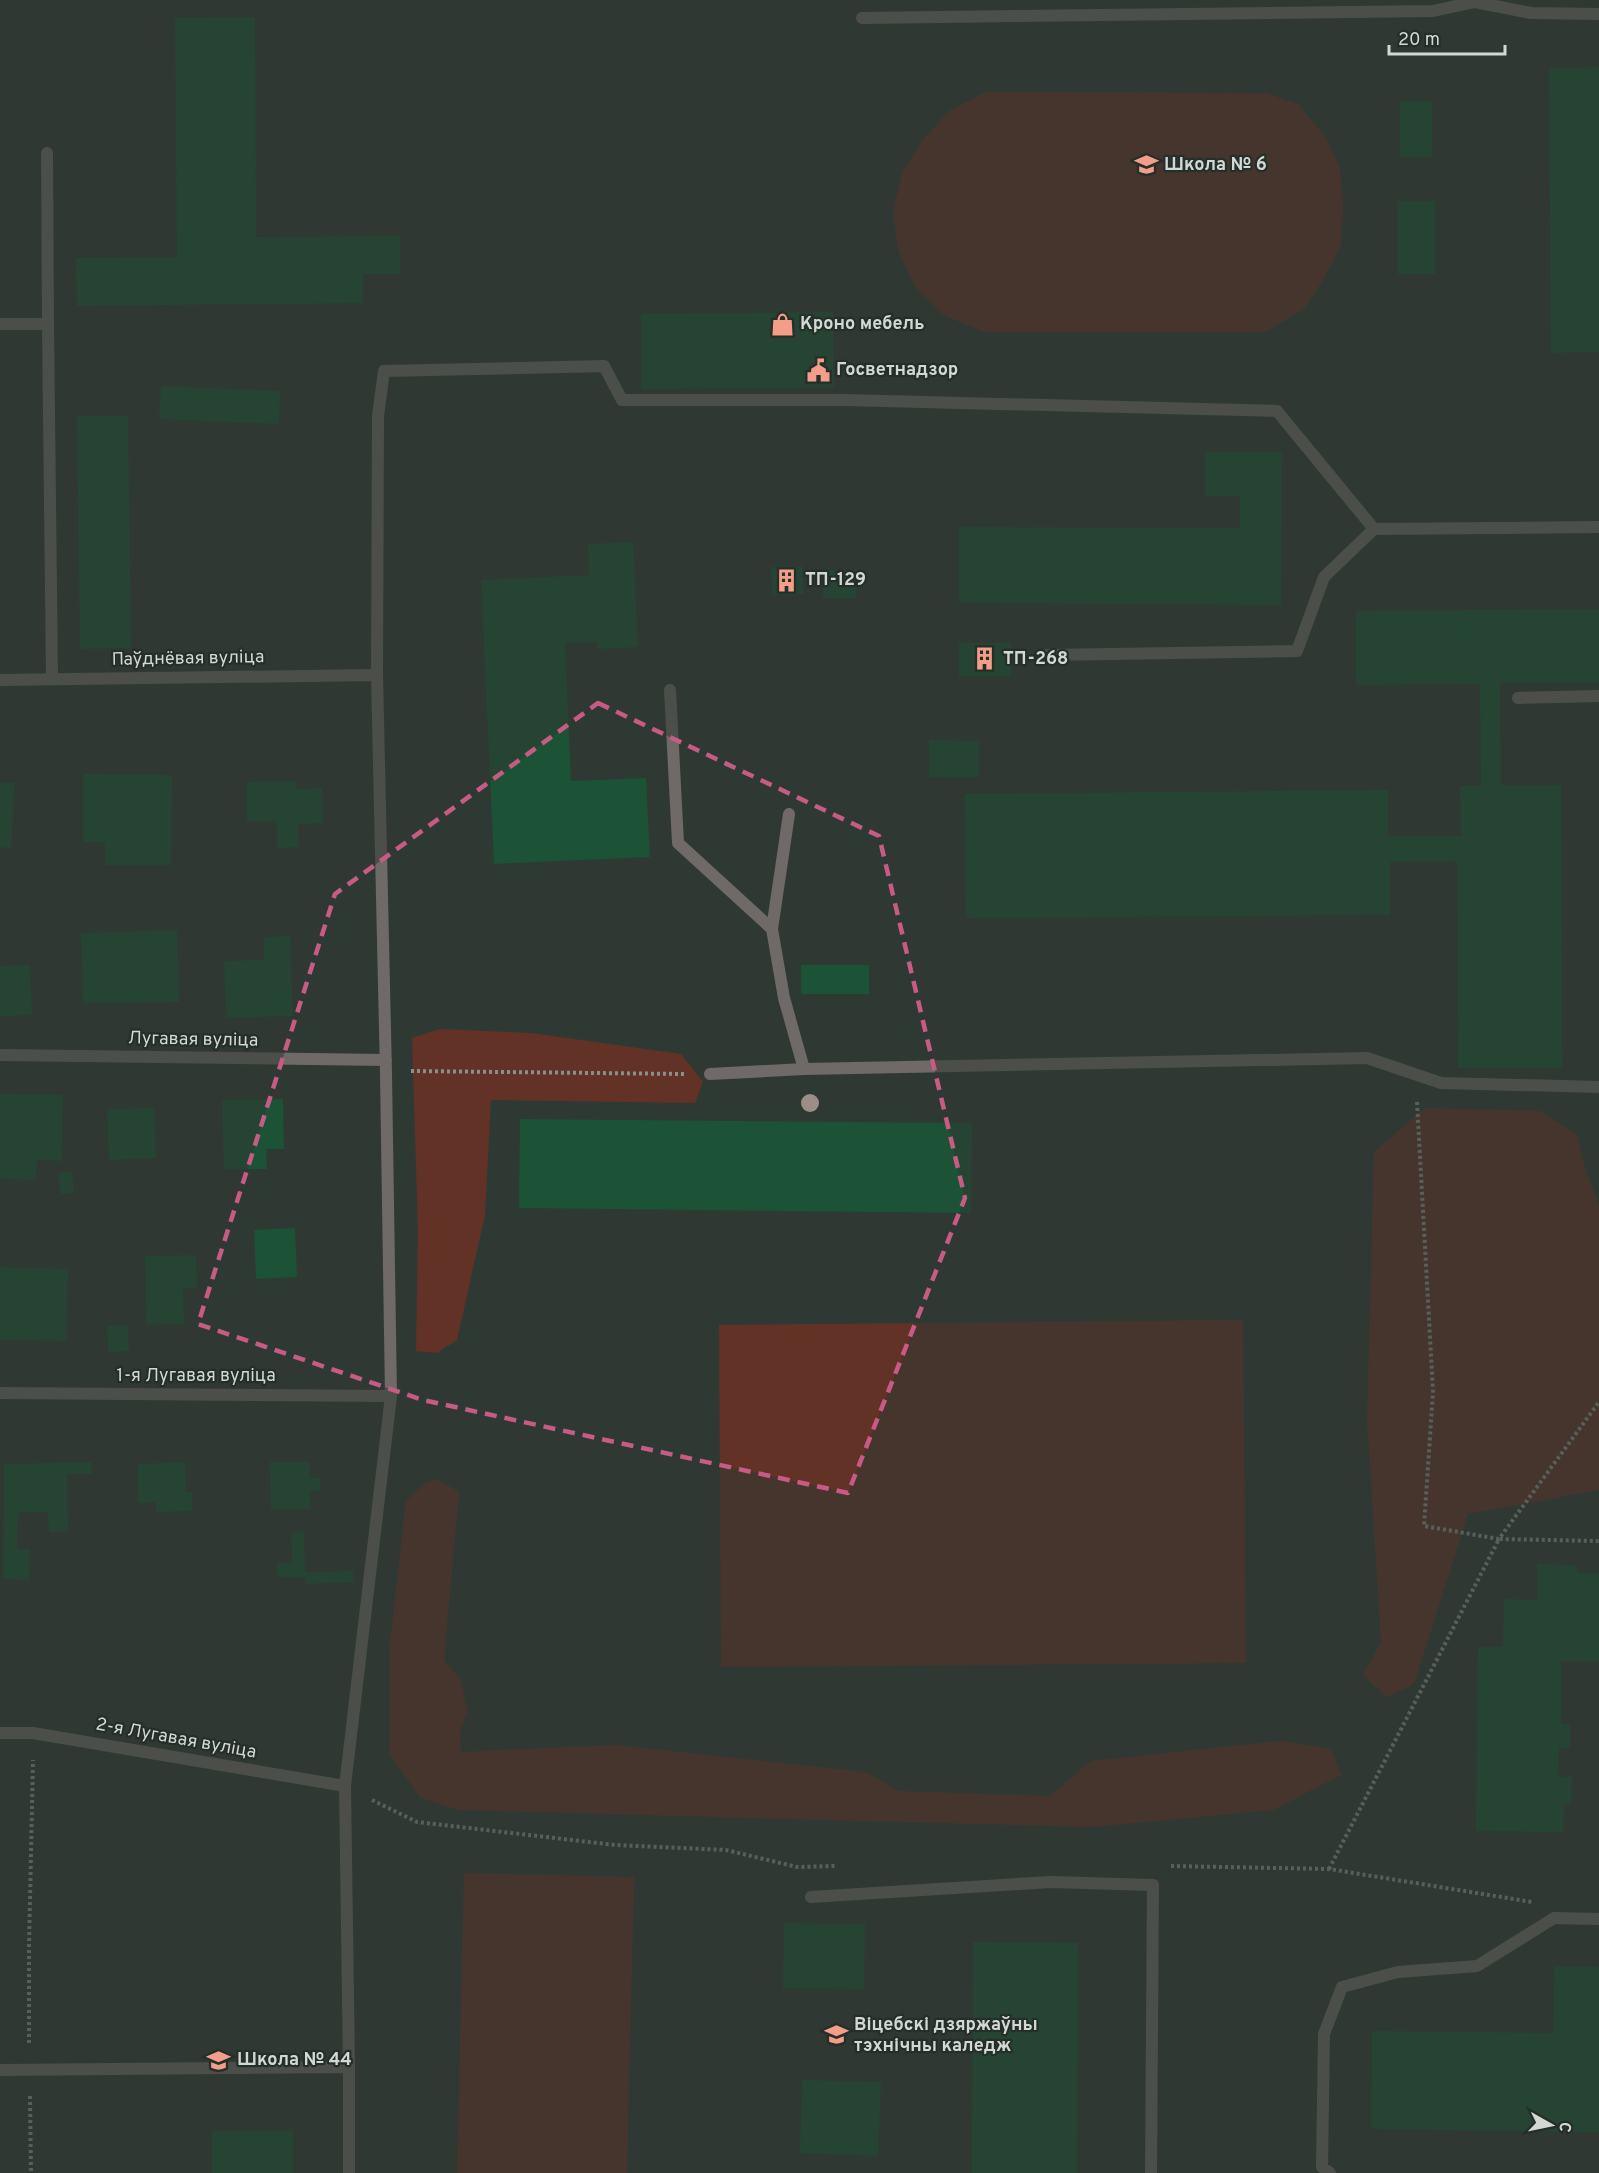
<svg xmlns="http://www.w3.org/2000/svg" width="1599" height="2173" font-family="Overpass,sans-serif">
<rect width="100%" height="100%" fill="#2f3933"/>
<path fill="#633227" d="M986,92l280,1 32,11 27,32 15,31 3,40 -2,38 -18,35 -19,29 -39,23h-280l-42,-17 -28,-28 -17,-37 -5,-39 10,-40 18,-29 28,-31z
M440,1029l91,4 150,21 22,28 -8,21 -204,-3 -6,115 -28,125 -20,13 -21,-2 2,-121 -6,-192z
M1425,1108l115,3 37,23 9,38 13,33v285l-131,24 -54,170 -27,13 -24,-22 18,-33 -14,-222 7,-268z
M1243,1320l3,343 -525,4 -2,-342z
M437,1479l22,13 -15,168 17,20 6,31 -7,22 1,19 153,-7 252,27 32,19 152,5 41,-35 189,-20 51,8 10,26 -68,35 -181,17 -635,-17 -37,-13 -30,-42v-111l16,-143 18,-17z
M464,1873l170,4 -7,296h-170z"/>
<path fill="#1c5235" d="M255,17l1,220 144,-1v38h-37v29l-286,3 -1,-48 101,-1 -2,-239z
M1599,67v285l-48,1 -2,-285z
M1400,101h32v56h-32z
M1398,201h37v73h-37z
M833,312l1,76 -193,1v-75z
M161,386l119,5 -1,33 -120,-5z
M77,416h51l3,232 -51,1z
M1205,452h77l-1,153 -322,-2v-76l281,1v-32h-35z
M633,542l5,105 -40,2v-7l-33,1 6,138 75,-3 4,79 -156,7 -13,-284 108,-5 -1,-31z
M802,566l2,28 -32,1 -1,-28z
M824,570h33l-1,28h-33z
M1599,609v74h-99l1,102h60l1,283h-104l-1,-207 -67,1v53l-424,3 -1,-124 423,-4v46h73l-1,-50h21l-1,-102 -124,1v-74z
M959,643h52v33h-52z
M929,740l50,1v36h-50z
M83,774l89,1 -1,90h-66v-23h-22z
M297,781l-1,8 26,-1 1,35 -25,1v23l-21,1v-27l-30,1v-40z
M0,783h15l-4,65 -11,-1z
M177,930l2,72 -96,1 -2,-70z
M290,936l3,80 -67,2 -2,-57 40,-1v-23z
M30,965l2,50 -32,1v-50z
M801,965h68v29h-68z
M0,1094l63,1 -1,66 -25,-1 -1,20 -36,-1z
M283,1099l1,50h-18l1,20h-43l-2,-69z
M154,1108l2,50 -47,2 -2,-51z
M520,1119l452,4 -1,90 -452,-5z
M72,1172l2,21 -14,1 -2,-21z
M295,1228l2,49 -41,2 -2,-49z
M196,1255l1,33h-14l1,36 -38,1 -1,-69z
M0,1267l68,2 -2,72 -66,-1z
M128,1325l1,26 -21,1 -1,-26z
M91,1462l1,12h-25l1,58h-19l-1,-20h-30l-1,37h13l-1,31 -26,-1 1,-115z
M185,1462l1,30h6v19l-36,1 -1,-10 -17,1v-39z
M270,1462h40v16h10v13h-10v18h-39z
M304,1531l1,41 48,-1 1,11 -48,2 -1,-7h-27l-1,-14h15l-1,-31z
M1537,1564l40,1v8h22v89l-38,-1v63h9v24h-11l-1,29h14l-1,27h-7l-1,28 -87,-1 2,-184h25l1,-48 33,1z
M784,1923l81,1 -1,65 -81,-1z
M973,1942l105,1 -1,230h-105z
M1554,1966l45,1v165l-228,-3 1,-98 181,2z
M802,2080l79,2 -3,74 -78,-3z
M212,2131h81v42h-81z"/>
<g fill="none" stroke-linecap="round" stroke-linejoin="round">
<path stroke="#88908b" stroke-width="4" stroke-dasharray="3 3" stroke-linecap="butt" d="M411,1071l274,3
M1417,1102l16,290 -9,134 75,13 100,-137
M372,1800l45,22 198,23 111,5 71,17 39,-1
M1171,1866l158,3 203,33
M1329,1869l170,-330 100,2
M29,2043v-96l4,-187
M30,2096l1,77"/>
<path stroke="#6f6967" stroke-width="12" d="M862,18l571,-7 42,-9 56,11 68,1
M47,153l1,171
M0,324h48l4,355
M1047,655l250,-4 27,-74 50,-48 225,-2
M377,675l1,-259 6,-45 220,-5 18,34h223l432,11 97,118
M670,690l8,153 94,86 12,69 20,71
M1518,698l81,-2
M772,929l17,-115
M710,1074l94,-5 563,-11 74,25 158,4
M345,1786l4,281v106
M811,1897l239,-15 103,3 -2,288
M0,2070l349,-3
M1330,2173l-8,-6 2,-133 18,-47 56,-15 79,-6 77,-48 45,1"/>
<path stroke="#6f6967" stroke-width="12" d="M0,680l377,-5 9,399 5,322 -46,390 -312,-53h-33
M0,1055l386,5
M0,1393l391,3"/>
</g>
<circle fill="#9c8e86" cx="810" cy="1103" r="9"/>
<path d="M0 0H1599V2173H0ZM598,703l281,133 86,362 -117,295 -425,-93 -225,-76 137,-430z" fill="#2f3933" fill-opacity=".55" fill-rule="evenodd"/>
<path fill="none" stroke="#c85b85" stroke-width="4.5" stroke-dasharray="12 8" stroke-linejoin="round" d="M598,703l281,133 86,362 -117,295 -425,-93 -225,-76 137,-430z"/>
<defs>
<symbol id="school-bare" viewBox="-9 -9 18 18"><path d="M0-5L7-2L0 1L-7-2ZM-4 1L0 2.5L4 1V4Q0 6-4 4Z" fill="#f49e89" stroke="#252f29" stroke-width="2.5" paint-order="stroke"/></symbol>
<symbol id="shop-bare" viewBox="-9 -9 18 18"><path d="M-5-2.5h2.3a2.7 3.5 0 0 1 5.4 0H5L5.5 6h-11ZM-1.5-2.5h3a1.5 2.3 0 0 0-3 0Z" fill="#f49e89" stroke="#252f29" stroke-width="2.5" paint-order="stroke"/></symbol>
<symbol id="civic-bare" viewBox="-9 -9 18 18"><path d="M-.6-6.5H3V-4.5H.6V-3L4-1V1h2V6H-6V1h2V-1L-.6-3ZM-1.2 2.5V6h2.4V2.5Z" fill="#f49e89" stroke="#252f29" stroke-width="2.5" paint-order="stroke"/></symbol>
<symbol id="building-bare" viewBox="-9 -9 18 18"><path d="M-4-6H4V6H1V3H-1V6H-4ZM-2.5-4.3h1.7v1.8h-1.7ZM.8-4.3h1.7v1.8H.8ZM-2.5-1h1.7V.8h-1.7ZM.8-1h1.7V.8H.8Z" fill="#f49e89" stroke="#252f29" stroke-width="2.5" paint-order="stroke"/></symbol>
<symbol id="university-bare" viewBox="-9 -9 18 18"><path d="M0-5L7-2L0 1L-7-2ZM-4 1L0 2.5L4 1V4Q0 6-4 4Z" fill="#f49e89" stroke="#252f29" stroke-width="2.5" paint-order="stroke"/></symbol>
</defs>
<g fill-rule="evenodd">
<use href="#school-bare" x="1130" y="148" width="33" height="33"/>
<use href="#shop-bare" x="766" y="308" width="33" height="33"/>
<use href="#civic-bare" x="802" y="354" width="33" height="33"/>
<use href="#building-bare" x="770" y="564" width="33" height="33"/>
<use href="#building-bare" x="968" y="642" width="33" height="33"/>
<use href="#university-bare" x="820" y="2018" width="33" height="33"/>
<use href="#school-bare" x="202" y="2044" width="33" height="33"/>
</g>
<g text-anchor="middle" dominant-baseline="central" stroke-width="4.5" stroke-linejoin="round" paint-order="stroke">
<g font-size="18" font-weight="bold" fill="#d2d8d4" stroke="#252f29" text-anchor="start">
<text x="1164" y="165">Школа № 6</text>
<text x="800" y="324">Кроно мебель</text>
<text x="836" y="370">Госветнадзор</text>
<text x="805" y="580">ТП-129</text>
<text x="1003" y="659">ТП-268</text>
<text x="854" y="2025">Віцебскі дзяржаўны<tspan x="854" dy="21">тэхнічны каледж</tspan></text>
<text x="237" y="2060">Школа № 44</text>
</g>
<g font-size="18" fill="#d2d8d4" stroke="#252f29">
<text transform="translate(188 659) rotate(-1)">Паўднёвая вуліца</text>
<text transform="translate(193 1040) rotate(1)">Лугавая вуліца</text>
<text x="196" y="1376">1-я Лугавая вуліца</text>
<text transform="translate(176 1739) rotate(10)">2-я Лугавая вуліца</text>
</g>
</g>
<g transform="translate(1551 2125) rotate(99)" stroke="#252f29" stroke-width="4.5" paint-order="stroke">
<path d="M0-4.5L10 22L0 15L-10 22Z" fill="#d2d8d4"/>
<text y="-9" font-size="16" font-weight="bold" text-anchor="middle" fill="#d2d8d4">С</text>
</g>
<path d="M1389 45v9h116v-9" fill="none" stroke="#d2d8d4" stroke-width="3"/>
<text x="1398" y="45" font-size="18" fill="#d2d8d4" stroke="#252f29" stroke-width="4.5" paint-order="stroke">20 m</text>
</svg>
